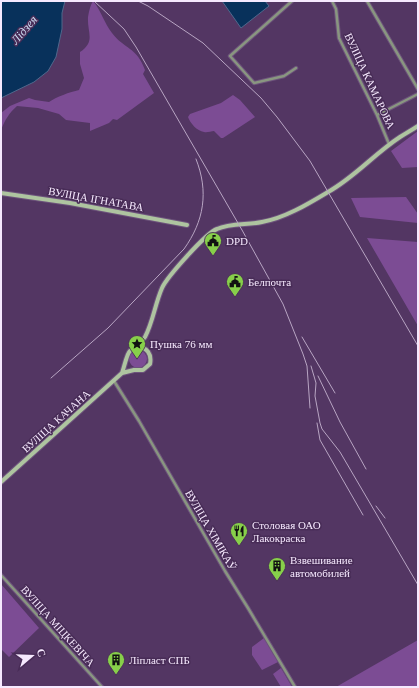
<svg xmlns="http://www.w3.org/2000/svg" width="419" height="688" font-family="Georgia,serif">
<rect width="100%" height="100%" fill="#533663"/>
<path fill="#7c4c94" d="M93,1c8,9 11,22 19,32 12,16 25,14 33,37l-2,4 11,19 -37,27 -4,-1 -4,4 -19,8v-8l-24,-3 -7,-6 -21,-6 -21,-2c-8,7 -12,14 -16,24v-17l9,-7 19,-8 6,2 14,2c7,-5 21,-10 30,-12l5,-12 -4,-14v-12c16,-11 7,-19 8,-35 1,-6 2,-11 5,-16z
M233,95l7,5 15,17 -32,21h-2l-7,-7c-3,0 -7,2 -10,1 -7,-1 -14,-9 -16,-15l2,-3 31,-11z
M418,131v36l-16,1 -11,-17z
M406,197l12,17v9l-58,-6 -9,-19z
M367,238l51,4v84z
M129 359a9 9 0 1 1 18 0a9 9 0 1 1-18 0Z
M1,584l38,44 -30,29 -8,-8z
M264,638l14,24 -16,8 -10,-15v-8z
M418,640v47h-82z
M281,668l11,19h-11l-8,-13z"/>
<path fill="#08315b" stroke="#4f688c" d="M1,1h64l-3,12v16l-6,28 -8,14 -14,11 -33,16z
M222,1h43l4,5 -28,22z"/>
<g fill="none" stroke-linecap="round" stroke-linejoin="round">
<defs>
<path id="street" d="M292,1l-62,55 24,27 30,-7 12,-8
M332,1l4,8 3,29 38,77 12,29
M367,1l51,88
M377,115l41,-21
M114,381l25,40 86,150 23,37 47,79
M1,575l101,112"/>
<path id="secondary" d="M1,193l69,10 117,22
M122,373l12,-3h9l7,-6c2,-10 -3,-17 -13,-17
M1,482l121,-109c2,-5 5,-20 8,-22 5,-6 10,-6 15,-14 8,-15 10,-33 17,-49 5,-11 44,-55 55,-59 13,-6 31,-4 45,-7 23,-4 46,-18 66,-30 27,-15 46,-38 72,-55 6,-4 12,-7 18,-11"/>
</defs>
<use href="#street" stroke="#6d537c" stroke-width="4.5"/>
<use href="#secondary" stroke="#6d537c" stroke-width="6"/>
<use href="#street" stroke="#899680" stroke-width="2.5"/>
<use href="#secondary" stroke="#aec4a0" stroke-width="4"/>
<path stroke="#b8a5c3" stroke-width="1" d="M94,1l30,28 12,18 106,183 41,74 20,50 4,12 3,42
M138,1l10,5 55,37 58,55 16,19 33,44 108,185
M302,337l33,56
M311,366l5,17 -1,13 5,27 2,6 18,23 78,133
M318,376l22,46 26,47
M51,378l57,-50 76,-79c20,-28 25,-57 12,-90
M317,423l3,17 43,75
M376,506l9,12"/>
</g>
<defs>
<symbol id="civic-pin" viewBox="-11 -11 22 30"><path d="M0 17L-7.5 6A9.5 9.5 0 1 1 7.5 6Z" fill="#87cf4a" stroke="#482c57"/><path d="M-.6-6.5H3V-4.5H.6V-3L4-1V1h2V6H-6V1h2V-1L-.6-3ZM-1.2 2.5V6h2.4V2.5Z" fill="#111"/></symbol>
<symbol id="sight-pin" viewBox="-11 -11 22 30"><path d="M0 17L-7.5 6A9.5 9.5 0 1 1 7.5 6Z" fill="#87cf4a" stroke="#482c57"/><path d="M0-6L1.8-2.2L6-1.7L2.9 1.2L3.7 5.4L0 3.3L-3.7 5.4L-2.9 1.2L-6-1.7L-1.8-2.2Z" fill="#111"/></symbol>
<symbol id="restaurant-pin" viewBox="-11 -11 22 30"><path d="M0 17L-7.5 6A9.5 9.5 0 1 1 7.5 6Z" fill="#87cf4a" stroke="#482c57"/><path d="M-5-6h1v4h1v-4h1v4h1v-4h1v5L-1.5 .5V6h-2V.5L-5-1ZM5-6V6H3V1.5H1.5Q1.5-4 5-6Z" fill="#111"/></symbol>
<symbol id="building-pin" viewBox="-11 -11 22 30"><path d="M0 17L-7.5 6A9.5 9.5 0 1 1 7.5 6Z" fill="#87cf4a" stroke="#482c57"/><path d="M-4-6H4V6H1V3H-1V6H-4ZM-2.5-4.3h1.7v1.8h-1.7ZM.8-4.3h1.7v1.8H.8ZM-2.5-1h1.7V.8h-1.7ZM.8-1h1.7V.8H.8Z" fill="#111"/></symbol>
</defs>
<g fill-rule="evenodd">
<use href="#civic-pin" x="203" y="231" width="20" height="27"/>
<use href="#civic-pin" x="225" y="272" width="20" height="27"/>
<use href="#sight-pin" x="127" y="334" width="20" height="27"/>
<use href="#restaurant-pin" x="229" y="521" width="20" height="27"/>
<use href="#building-pin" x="267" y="556" width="20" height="27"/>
<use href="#building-pin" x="106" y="650" width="20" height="27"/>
</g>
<g text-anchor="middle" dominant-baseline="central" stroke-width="3" stroke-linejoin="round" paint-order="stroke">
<g font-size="11" fill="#f6e9fe" stroke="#482c57">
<text transform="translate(370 81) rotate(65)">ВУЛІЦА КАМАРОВА</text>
<text transform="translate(96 199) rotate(10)">ВУЛІЦА ІГНАТАВА</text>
<text transform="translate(56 421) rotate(-42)">ВУЛІЦА КАЧАНА</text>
<text transform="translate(211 530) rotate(60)">ВУЛІЦА ХІМІКАЎ</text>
<text transform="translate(58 626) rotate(48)">ВУЛІЦА МІЦКЕВІЧА</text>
</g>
<g font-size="11" fill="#f6e9fe" stroke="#482c57" text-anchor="start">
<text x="226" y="241">DPD</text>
<text x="248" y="282">Белпочта</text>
<text x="150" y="344">Пушка 76 мм</text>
<text x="252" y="525">Столовая ОАО<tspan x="252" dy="13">Лакокраска</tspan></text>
<text x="290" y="560">Взвешивание<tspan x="290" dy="13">автомобилей</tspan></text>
<text x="129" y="660">Ліпласт СПБ</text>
</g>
<g font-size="12" font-style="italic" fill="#cedff5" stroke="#482c57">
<text transform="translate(24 30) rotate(-49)">Лідзея</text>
</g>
</g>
<rect width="419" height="688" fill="none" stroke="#f6e9fe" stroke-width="4"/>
<g transform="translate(32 656) rotate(71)" stroke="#482c57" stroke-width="3" paint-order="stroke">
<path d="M0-3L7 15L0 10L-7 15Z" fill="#f6e9fe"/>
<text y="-6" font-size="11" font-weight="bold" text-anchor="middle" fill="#f6e9fe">С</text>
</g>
</svg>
